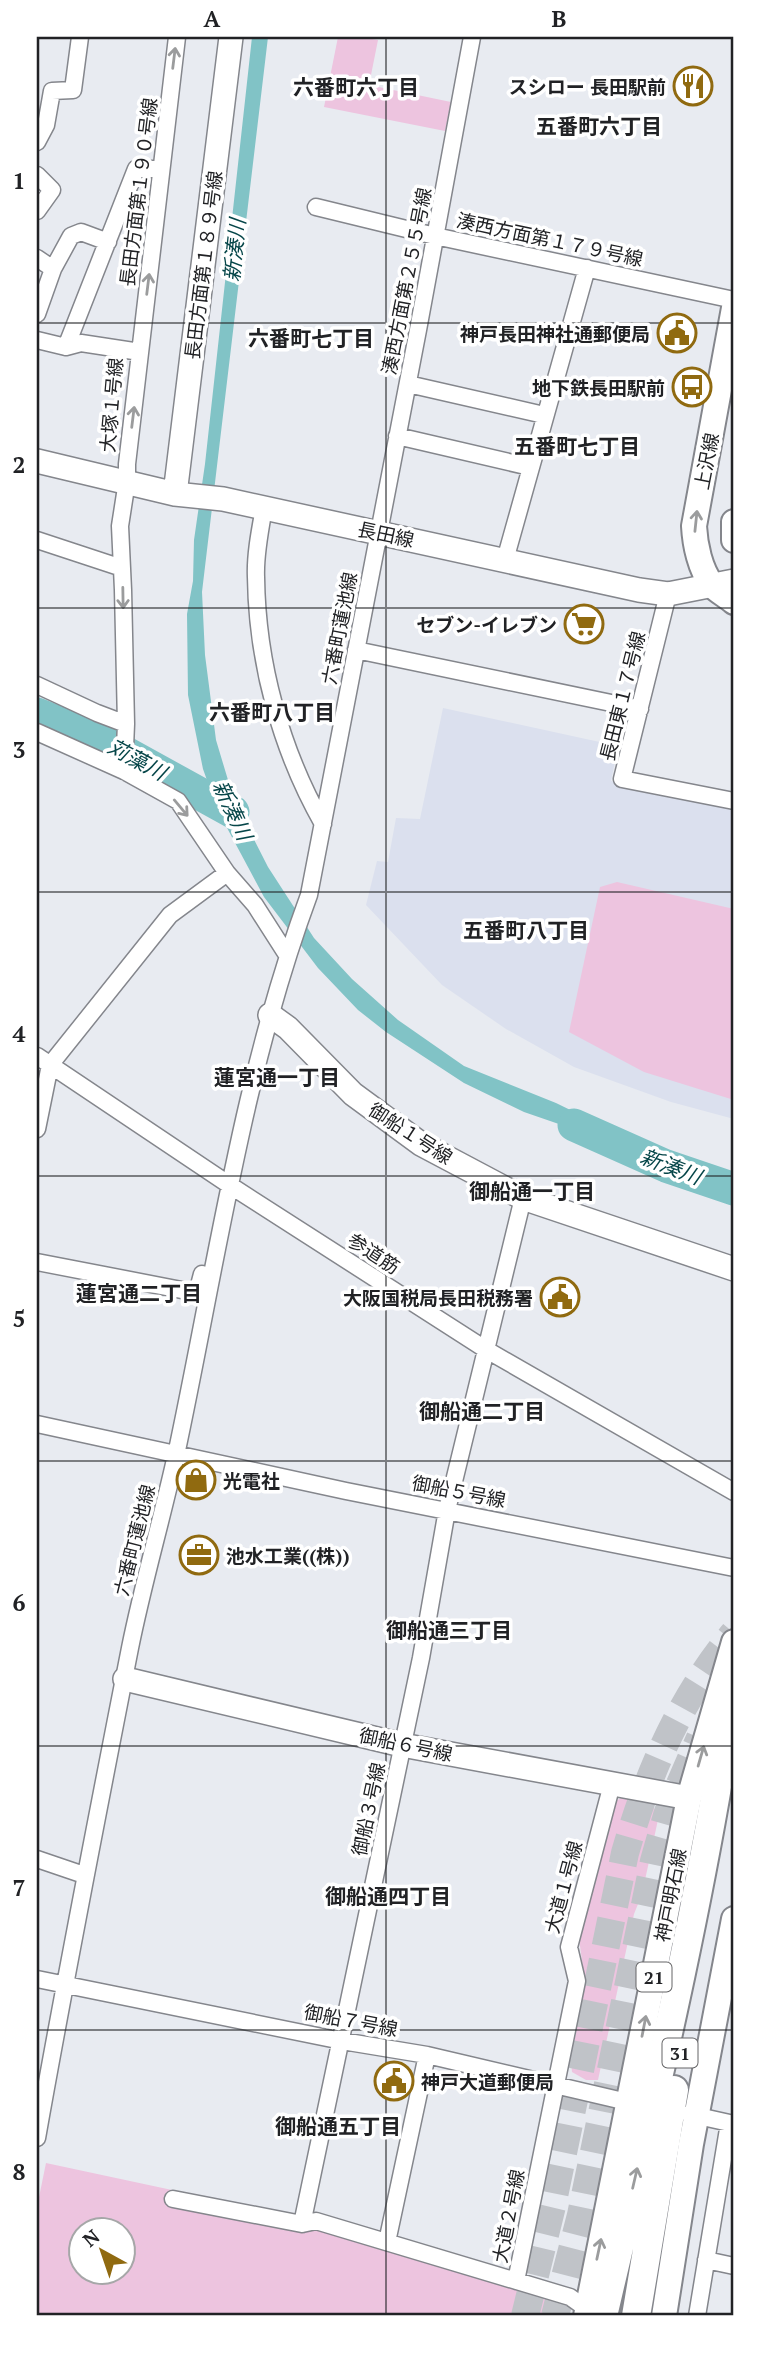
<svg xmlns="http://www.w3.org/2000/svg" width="771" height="2353" font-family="'PT Serif','Noto Sans JP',serif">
<rect width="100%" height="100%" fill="#e8ebf1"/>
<path fill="#dbe0ee" d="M443,708l175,38 -7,35 123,25v313l-63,-17 -97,-35 -68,-38 -64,-44 -76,-80 11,-44 11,1 8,-44 24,1z"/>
<path fill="#edc4df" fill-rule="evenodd" d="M338,37h22l18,3 -9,45 82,17 -6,29 -121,-24z
M617,882l117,27v191l-90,-28 -75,-40 31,-145z
M623,1797l26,4 10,14 -17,79 -8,20 -36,166h-12l-14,-8 -1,-11 14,-79 -6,-43 33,-136z
M46,2163l248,53 24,-3 192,60 -3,13 54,17 -2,13h-522v-109zM80,2230h42v42h-42z"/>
<path fill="#81c3c6" d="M252,37h16l-66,555 3,63 11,85 18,60 34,67 46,71 38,41 46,41 66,46 92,37 43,21 135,55v12l-65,-29 -145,-50 -60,-29 -78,-51 -28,-22 -40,-42 -54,-71 -46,-86 -15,-42 -15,-74 -1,-81 6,-33 1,-41 11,-76z"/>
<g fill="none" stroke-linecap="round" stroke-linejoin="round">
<path stroke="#81c3c6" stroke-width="33" d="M37,714l69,28 127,70
M574,1125l92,41 68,23"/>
<path stroke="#c0c3c8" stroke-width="28" stroke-dasharray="28 14" stroke-linecap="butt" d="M525,2316l27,-110 73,-353c23,-81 56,-156 109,-220
M555,2316l26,-101 73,-354 14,-49 32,-74"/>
<defs>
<path id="street" d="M37,142l9,-17 6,-34 21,-1 7,-53
M37,175l15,15 -15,21
M316,207l119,29 299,64
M37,258l16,11
M37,314l16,-45 18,-33 10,-4 27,10
M37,340l29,7 15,-4 59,9
M66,347l70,-178h25
M408,384l136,31
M397,436l133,31
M264,508c-4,22 -9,47 -8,69 1,86 25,173 67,247
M37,540l85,28
M505,560l82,-292
M668,594l-46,185 112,22
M356,650l284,59
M37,685l60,28 29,11
M37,732l87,39 54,30 49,72 28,32 32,50
M124,771l2,-47 -3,-134 -3,-64 7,-45v-17l50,-427
M37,1056l191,128 257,165 249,143
M37,1129l13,-64 120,-150 57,-42
M37,1262l160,31 5,-19
M37,1424l309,67 388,77
M37,1859l47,16
M37,1979l305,62 85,14 209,49
M689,2114l45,10
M37,2138c29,-164 61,-327 93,-490 13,-65 32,-129 46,-193 40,-187 66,-379 133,-560l109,-565 54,-293
M173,2199l129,25 14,-3 254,76 17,12
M302,2224l119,-566 26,-148 76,-312
M387,2242l40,-187
M706,2260l28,6
M516,2281l61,-300 -8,-34 43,-163
M697,2316l32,-193"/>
<path id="secondary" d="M37,461l138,33 48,5 416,91 29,4 66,-13
M175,494l56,-457
M270,1015l18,13 65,66 68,50 102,54 211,71
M125,1679l277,66 287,53"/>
<path id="primary" d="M734,308l-40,218c1,19 6,43 18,59 5,6 15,11 22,17
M734,522v18
M586,2316l103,-518 45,-156
M664,2316l27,-172 43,-225"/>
<path id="highway" d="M603,2316c49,-210 100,-421 131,-636
M636,2316l38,-226"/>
</defs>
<use href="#street" stroke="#84868c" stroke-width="19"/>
<use href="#secondary" stroke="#84868c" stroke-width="26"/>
<use href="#primary" stroke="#84868c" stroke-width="28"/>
<use href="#highway" stroke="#84868c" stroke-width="32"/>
<use href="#street" stroke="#fff" stroke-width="16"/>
<use href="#secondary" stroke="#fff" stroke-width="23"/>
<use href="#primary" stroke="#fff" stroke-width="24"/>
<use href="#highway" stroke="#fff" stroke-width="28"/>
</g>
<defs><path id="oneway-shaft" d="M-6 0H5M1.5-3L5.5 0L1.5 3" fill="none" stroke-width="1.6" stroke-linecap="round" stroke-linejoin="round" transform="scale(1.75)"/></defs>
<g stroke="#9b9c9d">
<use href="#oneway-shaft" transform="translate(174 58) rotate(-83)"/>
<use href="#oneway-shaft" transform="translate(148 284) rotate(-83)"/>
<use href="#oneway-shaft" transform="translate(133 417) rotate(-83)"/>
<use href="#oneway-shaft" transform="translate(696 521) rotate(-84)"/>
<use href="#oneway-shaft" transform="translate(123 598) rotate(89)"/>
<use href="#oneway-shaft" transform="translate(181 808) rotate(50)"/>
<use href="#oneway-shaft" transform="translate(701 1756) rotate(-74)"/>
<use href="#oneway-shaft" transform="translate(644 2026) rotate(-79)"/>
<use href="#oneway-shaft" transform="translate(635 2178) rotate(-77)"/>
<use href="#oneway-shaft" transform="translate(599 2249) rotate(-78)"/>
</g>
<path fill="none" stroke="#212225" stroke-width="2" stroke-opacity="0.55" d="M386,37v2279M37,323h697M37,608h697M37,892h697M37,1176h697M37,1461h697M37,1746h697M37,2030h697"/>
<defs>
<symbol id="restaurant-ring" viewBox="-11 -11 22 22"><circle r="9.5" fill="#fff" stroke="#906a10" stroke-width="1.5"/><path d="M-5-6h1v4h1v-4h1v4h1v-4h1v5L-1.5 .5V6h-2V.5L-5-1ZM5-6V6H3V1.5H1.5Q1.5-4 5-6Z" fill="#906a10"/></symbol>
<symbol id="civic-ring" viewBox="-11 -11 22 22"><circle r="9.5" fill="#fff" stroke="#906a10" stroke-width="1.5"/><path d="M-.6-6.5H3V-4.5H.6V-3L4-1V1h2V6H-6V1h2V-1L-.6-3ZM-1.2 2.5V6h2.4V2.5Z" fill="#906a10"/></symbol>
<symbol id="bus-ring" viewBox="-11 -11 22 22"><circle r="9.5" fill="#fff" stroke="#906a10" stroke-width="1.5"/><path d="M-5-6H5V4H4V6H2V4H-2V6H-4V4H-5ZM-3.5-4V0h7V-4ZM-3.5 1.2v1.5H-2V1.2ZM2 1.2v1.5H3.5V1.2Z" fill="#906a10"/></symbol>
<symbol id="supermarket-ring" viewBox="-11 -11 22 22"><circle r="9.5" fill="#fff" stroke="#906a10" stroke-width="1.5"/><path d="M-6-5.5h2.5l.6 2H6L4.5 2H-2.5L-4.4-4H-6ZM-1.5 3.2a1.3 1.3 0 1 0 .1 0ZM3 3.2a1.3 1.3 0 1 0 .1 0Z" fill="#906a10"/></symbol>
<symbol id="shop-ring" viewBox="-11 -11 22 22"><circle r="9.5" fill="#fff" stroke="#906a10" stroke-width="1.5"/><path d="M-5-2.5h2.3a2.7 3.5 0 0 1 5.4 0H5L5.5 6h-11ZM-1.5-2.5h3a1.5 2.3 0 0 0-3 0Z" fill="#906a10"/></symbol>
<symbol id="office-ring" viewBox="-11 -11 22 22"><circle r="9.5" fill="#fff" stroke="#906a10" stroke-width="1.5"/><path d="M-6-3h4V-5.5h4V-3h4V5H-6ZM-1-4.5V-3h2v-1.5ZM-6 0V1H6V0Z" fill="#906a10"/></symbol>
</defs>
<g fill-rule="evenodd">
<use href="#restaurant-ring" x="671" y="64" width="44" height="44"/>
<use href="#civic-ring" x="655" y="311" width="44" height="44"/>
<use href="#bus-ring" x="670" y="365" width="44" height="44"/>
<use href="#supermarket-ring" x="562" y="602" width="44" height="44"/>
<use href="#civic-ring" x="538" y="1275" width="44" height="44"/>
<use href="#shop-ring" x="174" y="1458" width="44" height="44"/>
<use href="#office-ring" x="177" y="1533" width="44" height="44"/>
<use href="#civic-ring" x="372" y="2059" width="44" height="44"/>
</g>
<g text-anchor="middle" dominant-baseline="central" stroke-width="7" stroke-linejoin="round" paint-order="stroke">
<g fill="#fff" stroke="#646466" stroke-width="2">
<rect x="636.5" y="1962.5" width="35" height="29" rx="5"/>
<rect x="662.5" y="2038.5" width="35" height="29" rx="5"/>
</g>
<g font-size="18" font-weight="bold" fill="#212225">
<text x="654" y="1977">21</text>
<text x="680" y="2053">31</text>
</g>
<g font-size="19" font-weight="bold" fill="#212225" stroke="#fff" text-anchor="end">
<text x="666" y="86">スシロー 長田駅前</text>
<text x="650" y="333">神戸長田神社通郵便局</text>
<text x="665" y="387">地下鉄長田駅前</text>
<text x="557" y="624">セブン-イレブン</text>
<text x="533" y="1297">大阪国税局長田税務署</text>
<text x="223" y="1480" text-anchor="start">光電社</text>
<text x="226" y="1555" text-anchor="start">池水工業((株))</text>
<text x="421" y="2081" text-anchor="start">神戸大道郵便局</text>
</g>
<g font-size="19" fill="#212225" stroke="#fff">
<text transform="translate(138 192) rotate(-83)">長田方面第１９０号線</text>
<text transform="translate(550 239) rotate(12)">湊西方面第１７９号線</text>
<text transform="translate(203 265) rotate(-83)">長田方面第１８９号線</text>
<text transform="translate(406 281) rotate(-79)">湊西方面第２５５号線</text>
<text transform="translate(111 405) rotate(-85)">大塚１号線</text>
<text transform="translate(706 461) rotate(-79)">上沢線</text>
<text transform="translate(386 534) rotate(12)">長田線</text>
<text transform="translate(339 628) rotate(-79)">六番町蓮池線</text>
<text transform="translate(622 696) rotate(-76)">長田東１７号線</text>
<text transform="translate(411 1133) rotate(33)">御船１号線</text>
<text transform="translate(374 1253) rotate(33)">参道筋</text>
<text transform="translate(459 1491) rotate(11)">御船５号線</text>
<text transform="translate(134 1540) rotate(-76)">六番町蓮池線</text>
<text transform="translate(406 1744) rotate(12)">御船６号線</text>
<text transform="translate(368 1809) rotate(-78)">御船３号線</text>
<text transform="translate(563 1887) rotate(-75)">大道１号線</text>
<text transform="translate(670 1895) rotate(-79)">神戸明石線</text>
<text transform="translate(351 2020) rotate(11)">御船７号線</text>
<text transform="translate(508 2216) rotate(-79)">大道２号線</text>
</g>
<g font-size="21" font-weight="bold" fill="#212225" stroke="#fff">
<text x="356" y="87">六番町六丁目</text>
<text x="599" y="126">五番町六丁目</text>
<text x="311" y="338">六番町七丁目</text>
<text x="577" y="446">五番町七丁目</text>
<text x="272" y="712">六番町八丁目</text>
<text x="526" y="930">五番町八丁目</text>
<text x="277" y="1077">蓮宮通一丁目</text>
<text x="532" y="1191">御船通一丁目</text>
<text x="139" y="1293">蓮宮通二丁目</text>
<text x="482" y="1411">御船通二丁目</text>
<text x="449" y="1630">御船通三丁目</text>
<text x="388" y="1896">御船通四丁目</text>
<text x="338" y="2126">御船通五丁目</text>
</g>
<g font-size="21" font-style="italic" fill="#064649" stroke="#fff">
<text transform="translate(234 250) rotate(-84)">新湊川</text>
<text transform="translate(137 759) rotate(28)">苅藻川</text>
<text transform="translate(233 810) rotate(65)">新湊川</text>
<text transform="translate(671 1166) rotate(21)">新湊川</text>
</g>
</g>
<rect width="771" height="2353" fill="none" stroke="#ffffff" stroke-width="77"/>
<g transform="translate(102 2251) rotate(320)"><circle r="33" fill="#ffffff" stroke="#a6a7a8" stroke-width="2"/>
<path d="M0-5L12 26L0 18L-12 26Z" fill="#906a10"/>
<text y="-10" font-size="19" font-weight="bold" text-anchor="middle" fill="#212225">N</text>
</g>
<rect x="38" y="38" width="694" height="2276" fill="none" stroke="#212225" stroke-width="2.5"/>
<g font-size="23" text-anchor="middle" font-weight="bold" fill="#212225">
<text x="212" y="27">A</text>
<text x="559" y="27">B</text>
<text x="19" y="189">1</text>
<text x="19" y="473">2</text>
<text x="19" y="758">3</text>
<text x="19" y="1042">4</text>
<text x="19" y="1327">5</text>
<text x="19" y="1611">6</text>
<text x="19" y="1896">7</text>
<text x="19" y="2180">8</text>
</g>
</svg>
